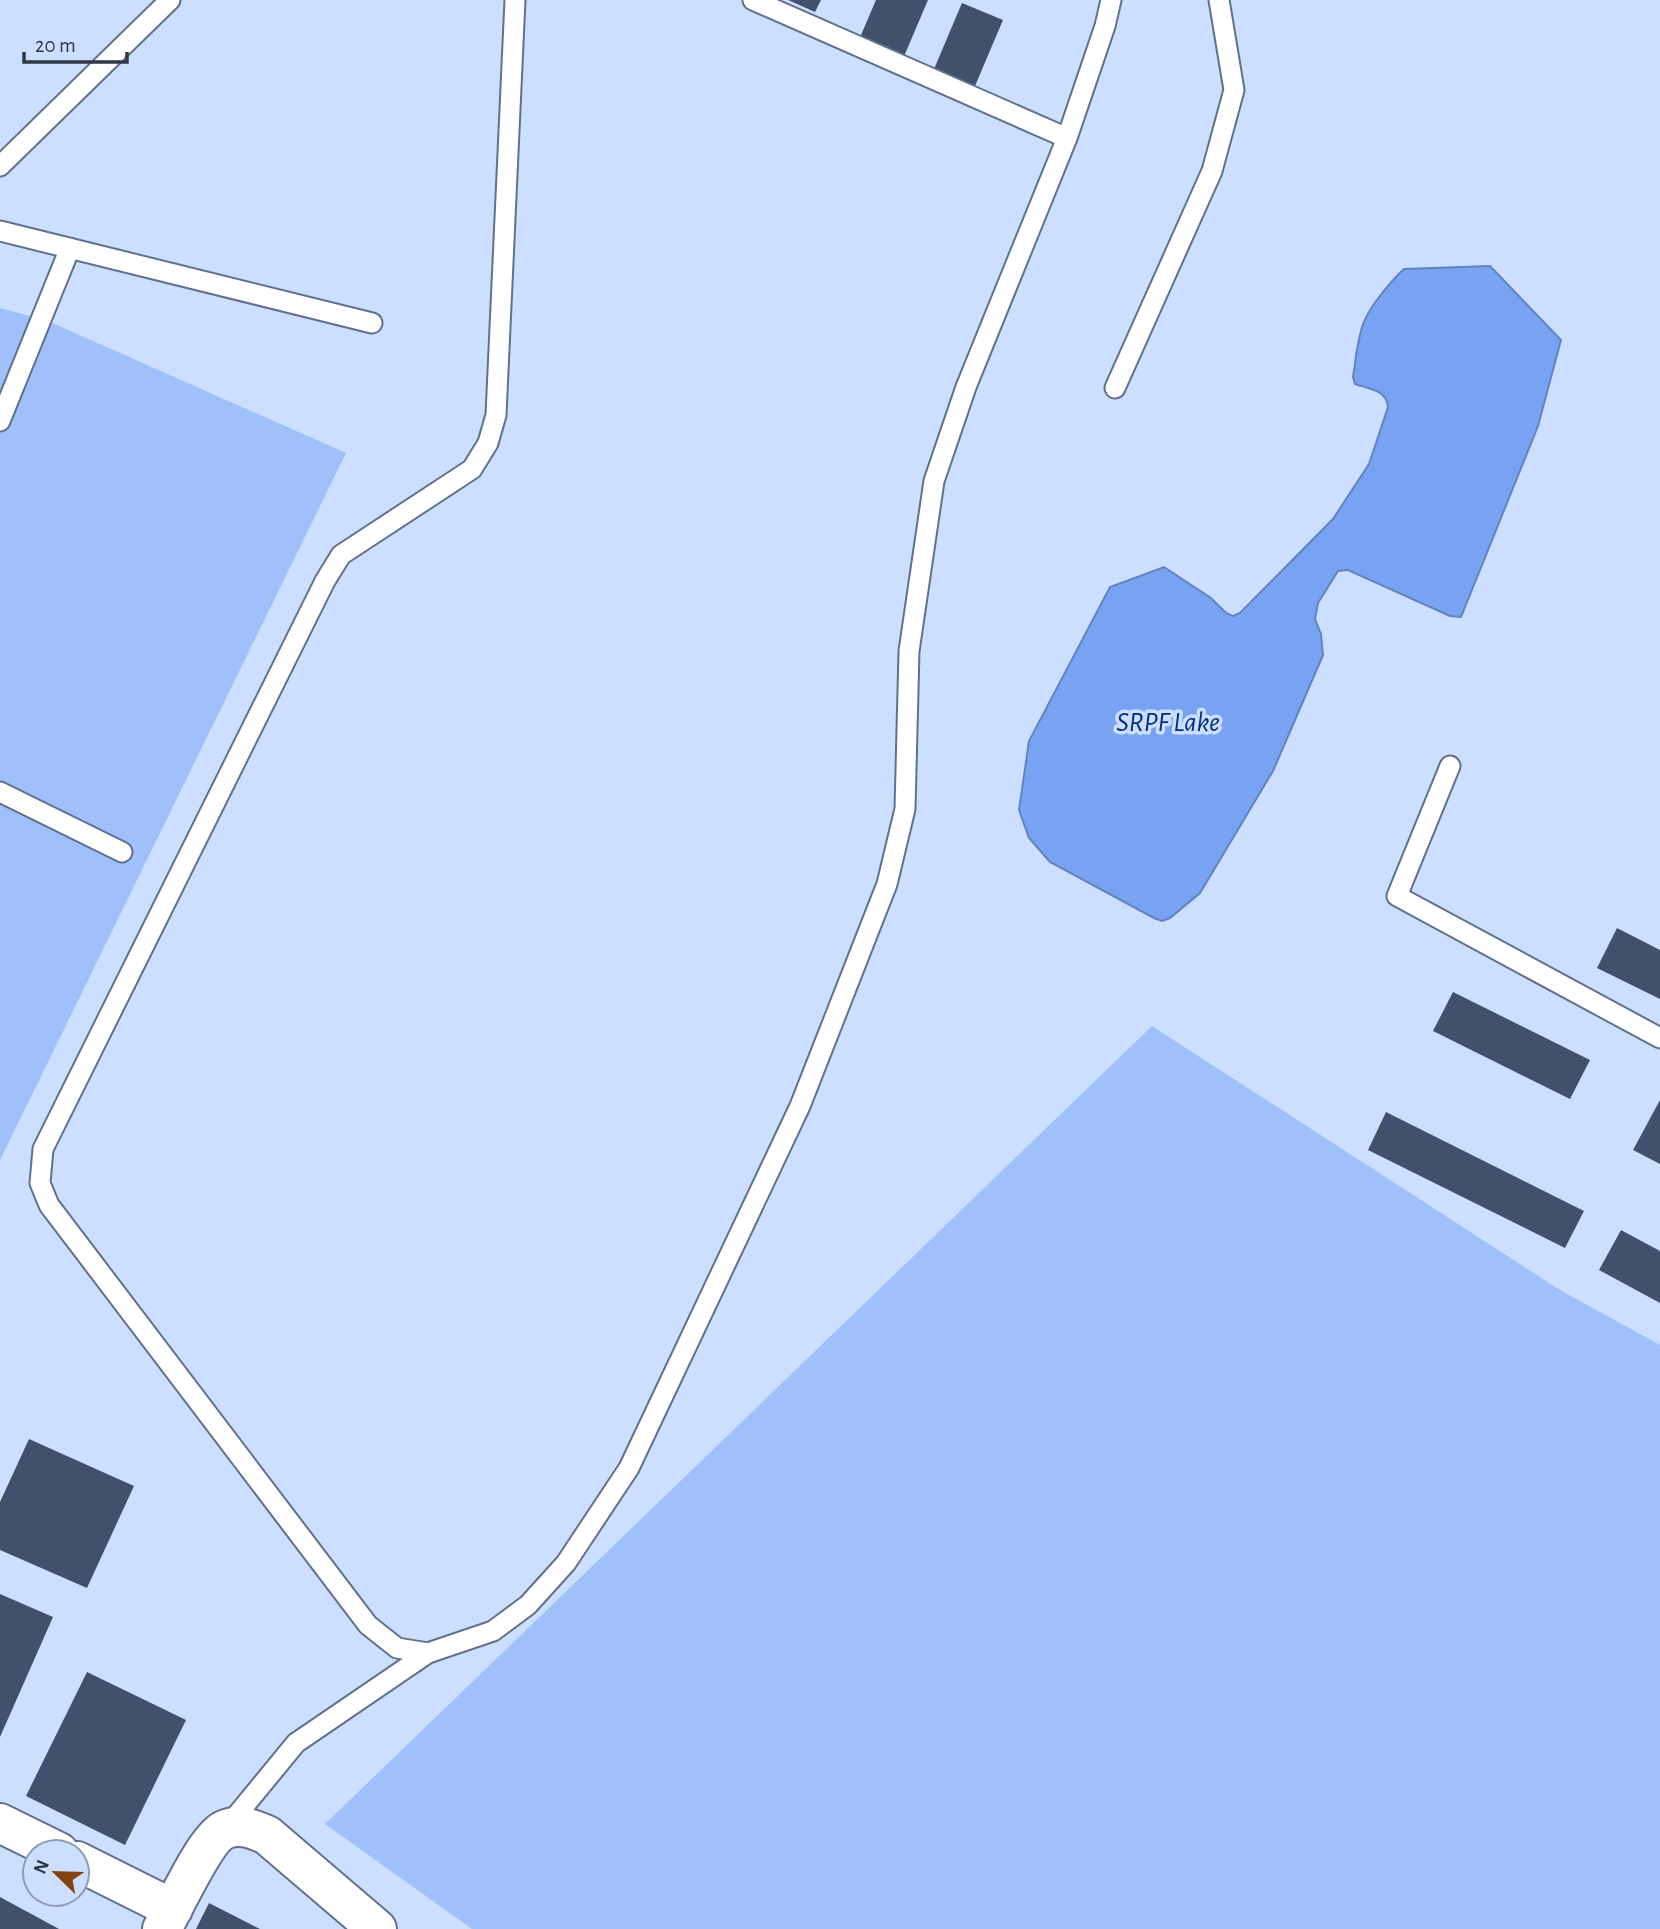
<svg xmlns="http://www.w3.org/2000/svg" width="1660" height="1929" font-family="'Alegreya Sans',sans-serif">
<rect width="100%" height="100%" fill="#cddfff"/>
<path fill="#9fc0fb" d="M0,308l48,13 298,132 -346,707z
M1152,1026l408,264 100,55v584h-1188l-147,-105z"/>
<path fill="#78a3f3" stroke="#6383bf" stroke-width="2" d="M1490,266l71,74 -23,86 -77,191 -11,-1 -102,-46 -10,1 -20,32 -3,16 6,15 2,21 -50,116 -73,122 -30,25 -8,3 -8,-3 -104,-56 -21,-24 -10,-28 10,-69 81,-154 54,-20 47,31 15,15 7,3 7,-3 93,-94 36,-55 19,-57c-1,-17 -19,-18 -33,-23l-2,-7c3,-18 4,-38 11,-55 6,-16 27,-41 40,-53z"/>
<path fill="#42516b" d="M788,0h33l-6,12z
M876,0h52l-26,61 -44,-19z
M962,3l41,17 -28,66 -41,-17z
M1617,928l43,22v49l-63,-31z
M1453,992l137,68 -20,39 -137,-68z
M1660,1100v64l-27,-14z
M1386,1112l198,99 -19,37 -197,-98z
M1621,1230l39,21v52l-61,-33z
M29,1439l105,47 -47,102 -87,-38v-48z
M0,1594l53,23 -53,120z
M87,1672l99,48 -61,125 -99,-49z
M0,1897l59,32h-59z
M209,1903l51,26h-64z"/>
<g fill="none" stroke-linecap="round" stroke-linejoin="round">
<defs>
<path id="service" d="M515,0l-19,415 -8,28 -16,26 -131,86 -16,26 -282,568 -3,34 9,22 319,420 29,23 31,5 65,-22 35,-26 38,-42 63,-95 171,-362 87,-222 18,-75 4,-158 25,-170 32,-94 101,-249 38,-112 6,-26
M753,0l314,138
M0,166l170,-166
M0,231l372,92
M1115,388l97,-217 22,-81 -15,-90
M0,421l70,-173
M1450,766l-53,130 263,142
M0,792l122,60
M227,1827l69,-84 132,-90"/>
<path id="minor" d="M0,1823l59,29
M77,1861l96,48
M162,1929c12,-21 43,-90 62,-99 15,-7 29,-1 43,5l110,94"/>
</defs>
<use href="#service" stroke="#61718d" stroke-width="23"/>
<use href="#minor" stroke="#61718d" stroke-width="42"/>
<use href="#service" stroke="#fff" stroke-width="19"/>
<use href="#minor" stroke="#fff" stroke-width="38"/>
</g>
<g text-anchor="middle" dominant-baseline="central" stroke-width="7" stroke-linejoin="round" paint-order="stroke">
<g font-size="28" font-style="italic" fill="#002d86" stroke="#cddfff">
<text x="1168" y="723">SRPF Lake</text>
</g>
</g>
<g transform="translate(56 1873) rotate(293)"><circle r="33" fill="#cddfff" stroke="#8f9cb5" stroke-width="2"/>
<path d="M0-5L12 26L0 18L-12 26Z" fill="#844210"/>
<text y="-10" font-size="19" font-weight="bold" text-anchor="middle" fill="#313845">N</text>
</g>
<path d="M24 52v10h103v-10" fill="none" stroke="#313845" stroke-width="3.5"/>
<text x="35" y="52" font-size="21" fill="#313845" stroke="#cddfff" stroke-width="5" paint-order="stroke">20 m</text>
</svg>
